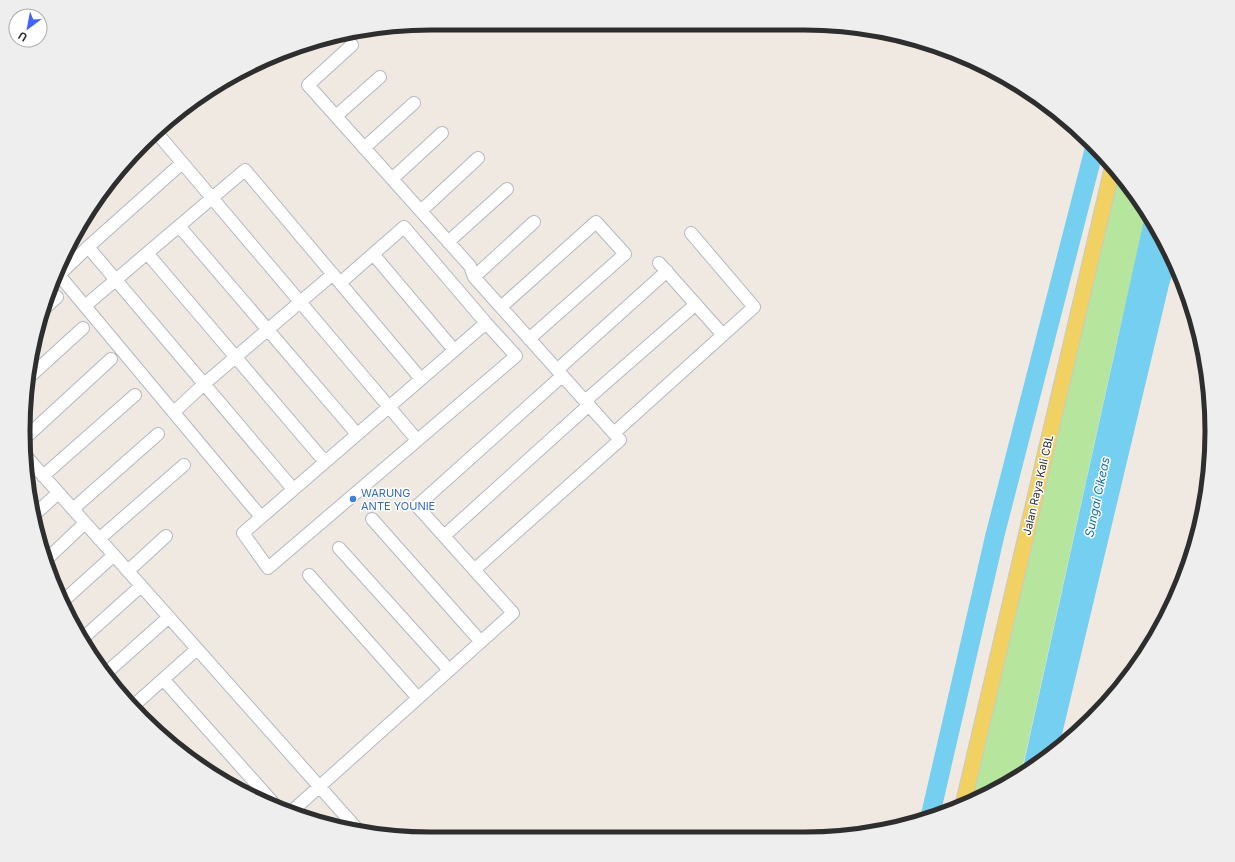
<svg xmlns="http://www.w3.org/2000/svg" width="1235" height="862" font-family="Inter,sans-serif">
<rect width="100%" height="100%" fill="#efe9e1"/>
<path fill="#b6e59e" d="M1113,165l34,47 -30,129 -89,402 -7,30 -37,24 -21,8z"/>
<path fill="#75cff0" d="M1146,211l11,16 18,39 -6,19 -110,462 -37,25z"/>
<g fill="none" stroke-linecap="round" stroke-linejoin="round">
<path stroke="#75cff0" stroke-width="19" d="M930,817l65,-282 100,-389"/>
<defs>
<path id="minor" d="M352,45l-44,40 162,181 4,11 146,163 -146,130
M336,116l44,-39
M157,133l260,307
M364,148l50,-45
M182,163l-94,84 -29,28 202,242
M392,179l50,-46
M421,211l57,-53
M179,226l178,208
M448,242l59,-53
M88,247l205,242
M147,253l178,209
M373,254l81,96
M659,263l64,72
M474,277l60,-55
M340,283l64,-56 82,96
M85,306l160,-136 176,209
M501,307l95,-85 29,32 -96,85
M45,308l12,-11
M486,323l30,33 -248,212 -25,-35z
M557,370l110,-99
M26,380l57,-52
M585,401l111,-97
M174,412l30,-28 129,-110
M614,433l140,-126 -63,-74
M24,439l87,-80
M24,454l334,376
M43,476l92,-81
M73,509l85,-75
M33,516l25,-23
M372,519l109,123
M444,536l145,-131
M99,539l85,-74
M339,548l110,122
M47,559l38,-36
M128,571l38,-35
M309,575l109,123
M62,602l52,-47
M83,638l58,-52
M106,673l63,-56
M163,679l113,127
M133,706l12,13
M132,707l65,-58
M291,812l222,-199 -96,-107 145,-130"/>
<path id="major" d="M963,805l150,-640"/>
</defs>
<use href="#minor" stroke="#b4b7c1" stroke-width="14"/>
<use href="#major" stroke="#c9c9c9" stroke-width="17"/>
<use href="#minor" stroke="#fff" stroke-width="12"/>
<use href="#major" stroke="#f2d163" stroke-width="15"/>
</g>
<circle fill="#3f7fe0" stroke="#fff" stroke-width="1.5" cx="353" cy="499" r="4"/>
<g text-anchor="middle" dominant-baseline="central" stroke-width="3" stroke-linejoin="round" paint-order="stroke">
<g font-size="11" fill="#2e2e2e" stroke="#fff">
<text transform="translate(1038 485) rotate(-77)">Jalan Raya Kali CBL</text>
</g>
<g font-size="11" fill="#366cbe" stroke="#fff" text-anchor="start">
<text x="361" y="493">WARUNG<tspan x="361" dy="13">ANTE YOUNIE</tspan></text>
</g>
<g font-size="12" font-style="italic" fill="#0d6fa3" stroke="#fff">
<text transform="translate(1097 497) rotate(-78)">Sungai Cikeas</text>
</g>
</g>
<path d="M0 0H1235V862H0ZM431 30H804A401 401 0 0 1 1205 431V431A401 401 0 0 1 804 832H431A401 401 0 0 1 30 431V431A401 401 0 0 1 431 30Z" fill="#eee" fill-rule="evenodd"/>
<path fill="none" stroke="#2e2e2e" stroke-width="5" d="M431 30H804A401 401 0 0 1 1205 431V431A401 401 0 0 1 804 832H431A401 401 0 0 1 30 431V431A401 401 0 0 1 431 30Z"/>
<g transform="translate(28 28) rotate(212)"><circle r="19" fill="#ffffff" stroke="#ababab"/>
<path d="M0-3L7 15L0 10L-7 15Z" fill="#4264fb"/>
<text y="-6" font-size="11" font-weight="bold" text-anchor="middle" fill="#2e2e2e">U</text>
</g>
</svg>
